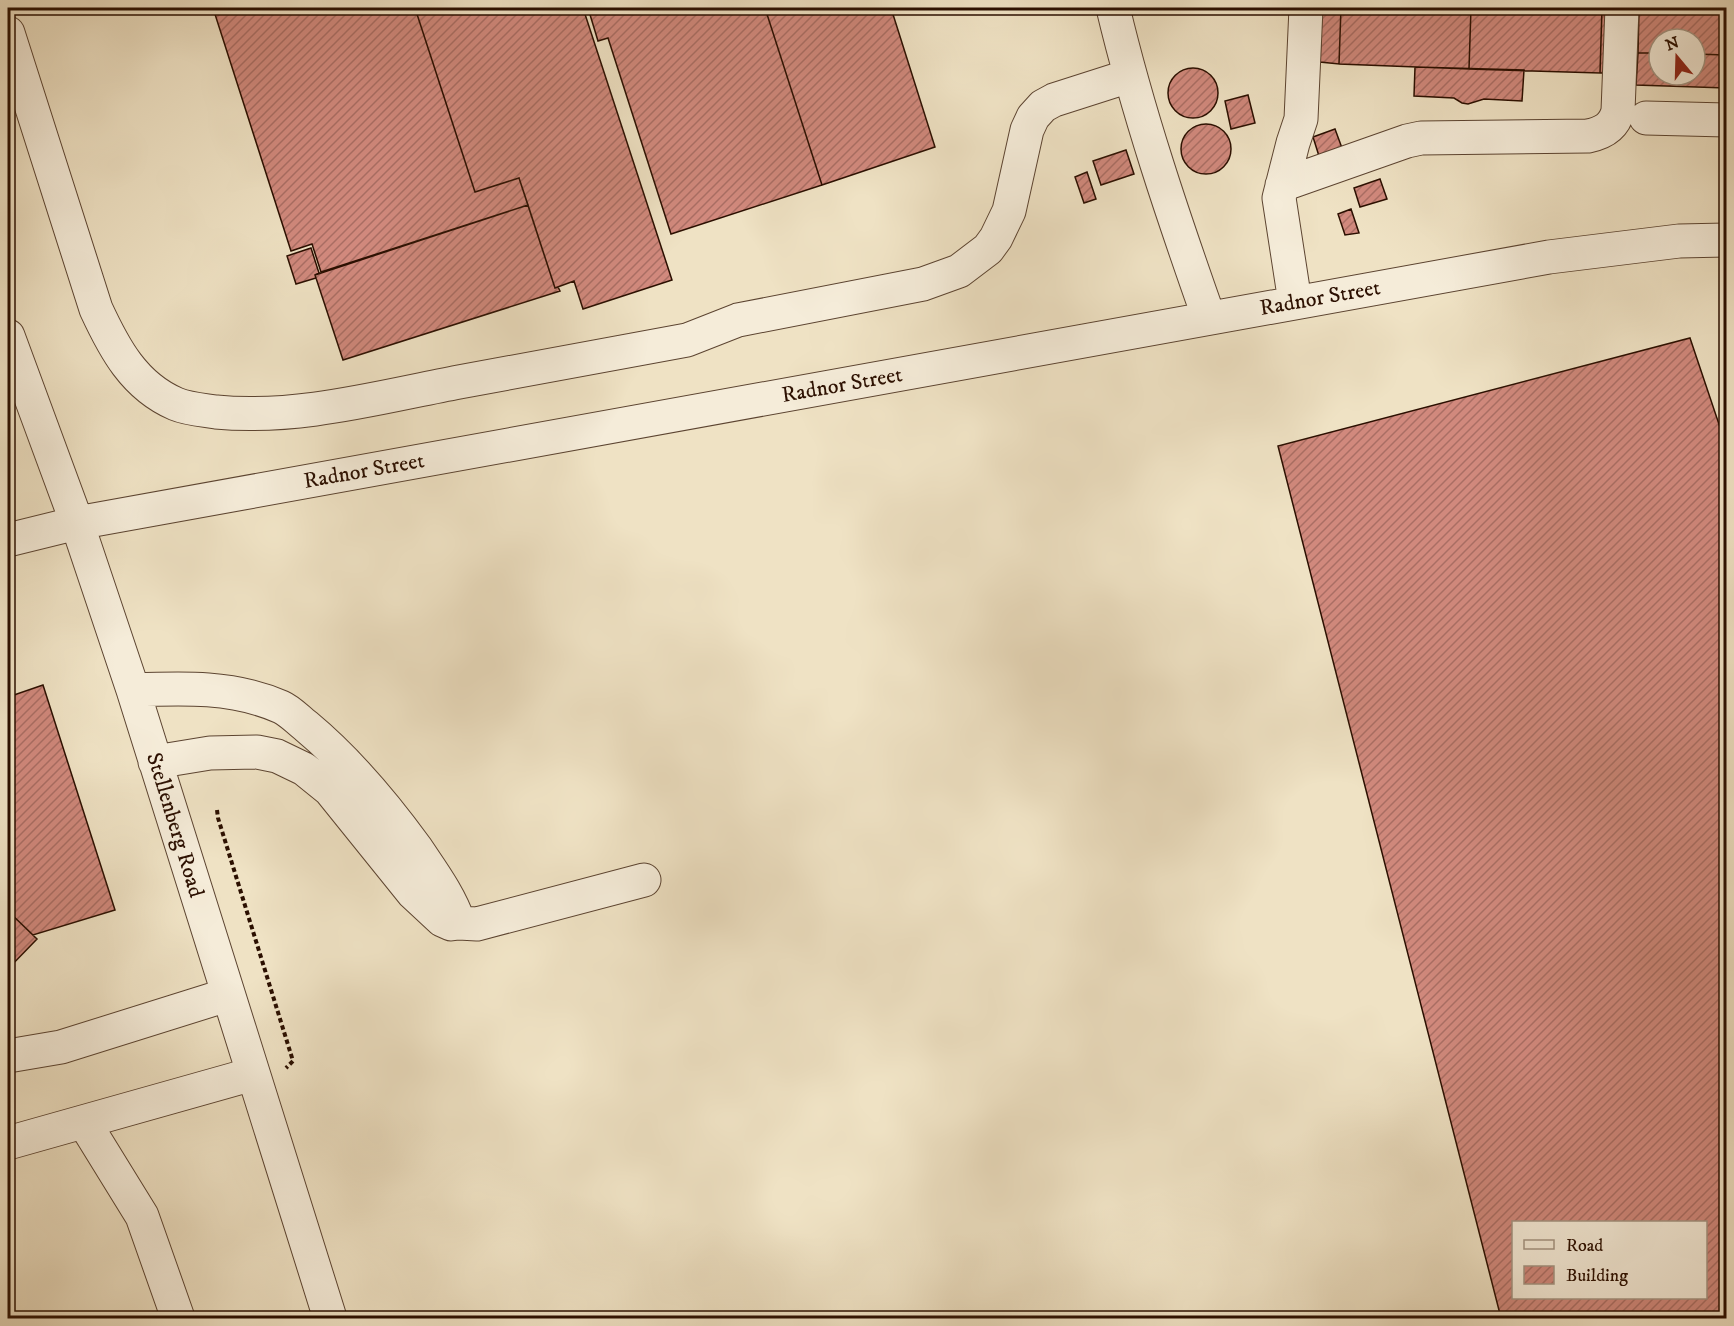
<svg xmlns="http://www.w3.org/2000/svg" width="1734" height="1326" font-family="'IM FELL DW Pica',serif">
<defs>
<pattern id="building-hatch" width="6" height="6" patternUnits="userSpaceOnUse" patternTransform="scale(1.5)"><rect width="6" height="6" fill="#d1897d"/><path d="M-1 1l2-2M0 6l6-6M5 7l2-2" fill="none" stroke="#aa6e64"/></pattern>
</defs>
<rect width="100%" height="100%" fill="#efe2c4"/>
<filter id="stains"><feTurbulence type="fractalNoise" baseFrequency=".00333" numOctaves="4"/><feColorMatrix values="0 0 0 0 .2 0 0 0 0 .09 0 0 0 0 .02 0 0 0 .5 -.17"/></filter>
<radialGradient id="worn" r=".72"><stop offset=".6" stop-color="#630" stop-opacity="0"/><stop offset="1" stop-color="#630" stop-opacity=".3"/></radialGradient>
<path fill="url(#building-hatch)" stroke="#2b0f00" stroke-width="1.5" fill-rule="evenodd" d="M213,8h202l60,184 44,-14 9,27 -207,67 -9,-28 -21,7z
M415,8h168l89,272 -89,29 -9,-28 -19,7 -36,-110 -44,14z
M588,8h177l57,177 -151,49 -63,-196 -10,3z
M765,8h126l44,139 -113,38z
M1322,8h19l-2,56 -19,-2z
M1341,8h130l-2,61 -130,-5z
M1471,8h131l-2,65 -131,-4z
M1602,8h19l-3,65h-18z
M1639,8h87v47l-31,-1v-15h-36v14h-21z
M1638,53h21v22h36v-21l31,1v33l-90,-3z
M1415,67l109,3 -2,31 -38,-2 -16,5 -6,-1 -8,-5 -40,-2z
M1168 93a25 25 0 1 1 50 0a25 25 0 1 1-50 0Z
M1248,95l7,28 -24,6 -6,-28z
M1181 149a25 25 0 1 1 50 0a25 25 0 1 1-50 0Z
M1335,129l7,19 -23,8 -6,-19z
M1126,150l8,24 -33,11 -8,-24z
M1087,172l9,27 -12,4 -9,-26z
M1380,179l7,20 -27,8 -6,-19z
M528,205l27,83 3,-1 2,4 -217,69 -28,-85z
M1351,209l8,24 -14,2 -7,-21z
M311,248l8,25 -4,2 1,3 -20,6 -9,-28z
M1690,338l36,107v873h-225l-223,-872zM1514,1222h192v76h-192z
M43,685l72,225 -82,25 -25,-24v-214z
M8,911l29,28 -29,30z"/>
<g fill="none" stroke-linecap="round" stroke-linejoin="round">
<defs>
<path id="minor" d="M1113,8c25,105 60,208 96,310
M8,33l88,276c18,39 38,77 80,95 12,5 27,6 40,8 81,8 164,-15 243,-30 76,-14 152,-28 228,-42l51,-20 185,-36 36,-13 29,-22 8,-11 13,-27 18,-81 6,-13 10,-11 11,-6 75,-24
M1646,118l80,2
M1282,185l125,-44 14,-3 167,-2c15,-3 26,-9 30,-25l4,-103
M1295,302l-16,-104 14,-55 8,-24 5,-111
M8,336l69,187 56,167 197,628
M8,540l69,-17 1472,-266 130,-16 47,-1
M133,690c50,-2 101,-4 148,17 9,4 17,13 25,19 42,35 78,78 110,122 16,24 34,48 43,75l-8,1 -9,-4 -29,-27 -83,-103 -26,-21 -27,-13 -20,-4 -47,1 -55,9
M459,923l18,1 167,-44
M8,1056l53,-9 166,-52
M84,1122l58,94 36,102
M8,1143l245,-69"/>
</defs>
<use href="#minor" stroke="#5c4431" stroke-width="35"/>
<path stroke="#2b0f00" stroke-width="4" stroke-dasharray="4.5 3" stroke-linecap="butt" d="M217,810l1,8 75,243 -7,7"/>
<use href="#minor" stroke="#f5ecd9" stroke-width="33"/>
</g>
<g text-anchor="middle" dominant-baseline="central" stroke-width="6" stroke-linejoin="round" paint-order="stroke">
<g font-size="22" fill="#2b0f00" stroke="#f5ecd9">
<text transform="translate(1320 298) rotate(-10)">Radnor Street</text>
<text transform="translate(842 385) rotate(-10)">Radnor Street</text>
<text transform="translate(364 471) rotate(-10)">Radnor Street</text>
<text transform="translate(175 825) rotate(73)">Stellenberg Road</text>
</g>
</g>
<rect width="1734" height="1326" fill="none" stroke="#efe2c4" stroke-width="30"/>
<rect x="9" y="9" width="1716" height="1308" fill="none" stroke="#2b0f00" stroke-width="3"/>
<rect x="15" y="15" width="1704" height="1296" fill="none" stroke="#2b0f00" stroke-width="1.5"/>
<rect x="1512" y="1221" width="195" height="78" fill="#f5ecd9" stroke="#a49482" stroke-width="1.5"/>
<rect x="1524" y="1240" width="30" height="9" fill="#f5ecd9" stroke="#a49482" stroke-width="1.5"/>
<text x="1566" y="1251" font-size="18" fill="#2b0f00">Road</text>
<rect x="1524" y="1266" width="30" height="18" fill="url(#building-hatch)" stroke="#a49482" stroke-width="1.5"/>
<text x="1566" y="1281" font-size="18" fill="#2b0f00">Building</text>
<g transform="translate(1677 57) rotate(341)"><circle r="28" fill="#f5ecd9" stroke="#a49482" stroke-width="1.5"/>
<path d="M0-4.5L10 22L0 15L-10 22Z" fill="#8f2418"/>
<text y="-9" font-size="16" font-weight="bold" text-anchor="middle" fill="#2b0f00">N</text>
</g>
<rect width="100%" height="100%" filter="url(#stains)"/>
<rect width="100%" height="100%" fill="url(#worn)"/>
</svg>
